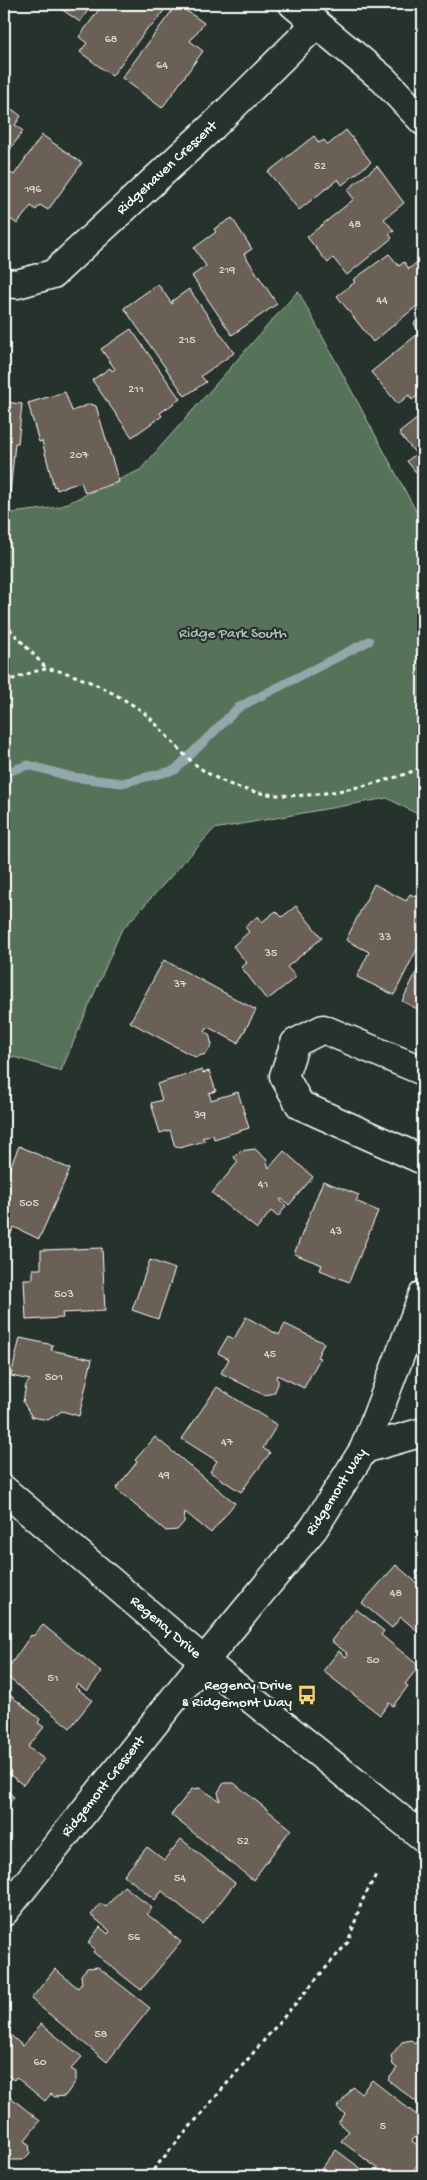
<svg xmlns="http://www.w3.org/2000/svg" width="427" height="2180" font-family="'Gochi Hand',sans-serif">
<rect width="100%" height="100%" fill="#26332d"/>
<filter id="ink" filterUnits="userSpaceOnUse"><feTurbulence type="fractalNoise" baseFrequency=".02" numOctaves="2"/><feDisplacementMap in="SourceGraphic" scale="10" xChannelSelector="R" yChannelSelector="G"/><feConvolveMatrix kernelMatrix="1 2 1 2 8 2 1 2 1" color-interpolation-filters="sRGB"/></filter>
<g filter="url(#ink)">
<path fill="#57735a" stroke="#abb9ac" d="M298,291l125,233v293l-36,-19 -173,31 -93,102 -60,140 -57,-17v-540l55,-7 81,-37z"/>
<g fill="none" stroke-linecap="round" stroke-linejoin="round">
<path stroke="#94a7ab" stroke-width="9" d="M4,773l24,-8 44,12 50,6 53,-13 64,-63 130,-66"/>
</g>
<path fill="#6a6054" stroke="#fff" d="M54,4h38l-12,18z
M103,4h66l-18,23 -2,-1 -37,50 -32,-24 7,-9 -8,-6z
M177,4l27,19 -14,18 13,10 -41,57 -40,-30z
M4,103l17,13 -6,9 8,6 -19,27z
M346,130l25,32 -29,23 -4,-6 -39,31 -31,-38 46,-36 5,7 5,-3 4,5z
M42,135l40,28 -34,47 -8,-5 -4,5 -5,-4 -14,18 -13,-10v-41l2,-3 8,5z
M377,166l27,37 -20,16 10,12 -5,3 3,4 -45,37 -14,-17 -5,5 -21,-26 47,-38 -7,-9z
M232,218l20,31 -8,5 33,50 -45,31 -40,-59 14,-10 -12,-18 22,-16 -2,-3z
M389,254l10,12 5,-4 5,7 14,-12v51l-1,1 -4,-4 -45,37 -36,-46 18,-14 -2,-2z
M158,284l14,20v-3l17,-12 45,64 -33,23 5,6 -21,14 -61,-88z
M423,315v76l-11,9 -3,-5 -11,9 -27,-32 48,-39 -5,-10z
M131,329l49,70 -20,14 2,3 -30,21 -40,-57 18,-12 2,3 3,-2 -14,-20z
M65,392l7,19 18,-7 6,2 23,76 -34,11 -4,-11 -24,8 -1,-4 -2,1 -12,-46 -3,1 -11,-39z
M4,402l18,2 -4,39h-3l-5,51 -6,-1z
M423,414v67l-16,-20 9,-7 -17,-21z
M374,884l32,17 4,-7 13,6v37l-29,58 -37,-18 12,-25 -23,-12z
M296,906l26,32 -35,29 9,10 -29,23 -26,-33 6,-4 -14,-17 16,-14 -4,-5 13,-11 4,6 14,-11 6,6z
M423,959v53l-21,-11z
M164,960l92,50 -18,33 -30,-16 -3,5 4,2 3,11 -6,9 -11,3 -65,-35z
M202,1070l1,3 6,-2 7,20 -7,2 2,7 27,-8 11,36 -35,11 -1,-4 -11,3 3,3 -26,7 -1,-2 -3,1 -5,-17 -10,3 -9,-30 11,-3 -5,-16z
M19,1146l51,23 -31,70 -25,-12 -5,11 -5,-3v-53z
M255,1149l11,10 3,9 15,-17 29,26 -24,28 -7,-6 -2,1 6,6 -8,11 -7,-6 -14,18 -45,-36 26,-31 -4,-5 6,-6z
M323,1181l36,14 -3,6 22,10 -29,71 -29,-12 2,-5 -28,-11z
M102,1248l3,63 -43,2 1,5 -37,2 -2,-41h9v-10h8v-19z
M150,1260l25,9 -17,50 -26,-9z
M246,1317l33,18 6,-11 39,19 -7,14 3,1 -16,30 -27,-13 -1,3 2,2v4l-4,9 -10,2 -43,-22 8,-14 -11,-6 10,-17 6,3z
M20,1338l33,7 -2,5 41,9 -13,57 -17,-5 -14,9 -16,-3 -9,-15 3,-17 4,-5 -19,-4z
M217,1387l60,38 -14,23 7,5 -29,39 -31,-20 7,-11 -35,-22z
M155,1437l80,66 -24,30 -26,-21 -1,10 -7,8 -11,1 -50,-42 21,-27 -2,-2z
M423,1564v72l-22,-19 -9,11 -30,-25 34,-38 21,18 5,-6 -6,-4z
M356,1609l28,22 -3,4 38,31 -14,18 3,2 -15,20 -4,-3 -9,12 -57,-44 16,-20 7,6 2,-3 -17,-13z
M43,1625l59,47 -15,19 -9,-7 -3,3 17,13 -22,28 -66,-54 27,-39 2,1z
M6,1692l34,27 -2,4 6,4 -16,20 16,12 -21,26 -19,-15v-76z
M224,1783h10l57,46 -38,51 -82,-65 21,-26 8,-1 20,13 -2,-9z
M4,1789l10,8 -10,12z
M181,1839l54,44 -32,41 -41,-33 -7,9 -31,-25 23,-28 17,13z
M124,1886l28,22 -5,6 34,28 -40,48 -48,-38 2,-3 -7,-6 12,-16 8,7 2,-3 -19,-16 10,-12 5,4z
M98,1967l52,41 -43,54 -76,-63 24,-30 23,19 4,-5 -1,-8 6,-7z
M41,2024l41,33 -11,12 5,3v9l-11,15 -10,1 -4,-3 -6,7 -29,-24 -2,3 -10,-7v-35l4,-5 15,13z
M423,2032v75l-35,-27 9,-12 -4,-3 -2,-9 11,-14 9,-2 4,3z
M372,2080l51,40v13l-3,4 -6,1 -2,3 11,8v8l-14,19h-21l-47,-35 8,-10 -11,-8 7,-9 -8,-6 16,-21 8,6z
M4,2092l36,29 -15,19 2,3h2l1,10 -7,7h-14l-5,7z
M336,2150l35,26h-55z"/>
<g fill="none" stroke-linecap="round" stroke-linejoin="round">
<defs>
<g id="minor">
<path d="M293,4l90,75 40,42"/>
<path id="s1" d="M4,283l13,1 36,-10 160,-148 103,-102"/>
<path d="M423,1071l-100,-42 -28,14 -11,33 16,29 123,55"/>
<path d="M364,1449l59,-17"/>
<path id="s2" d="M4,1490l200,171 219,176"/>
<path id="s3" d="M4,1912l200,-251 110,-133 50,-79 59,-154"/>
</g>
</defs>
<use href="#minor" stroke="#fff" stroke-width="31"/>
<path stroke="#fff" stroke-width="3" stroke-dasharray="4 4" stroke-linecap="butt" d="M4,623l43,46
M4,682c11,-3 33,-13 44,-13 26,2 83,31 102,49 19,19 37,44 61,57 41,24 87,24 132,15 23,-4 61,-13 80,-24
M148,2176l200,-234 14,-41 15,-28"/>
<use href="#minor" stroke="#26332d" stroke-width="28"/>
</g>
</g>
<defs>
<symbol id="bus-bare" viewBox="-9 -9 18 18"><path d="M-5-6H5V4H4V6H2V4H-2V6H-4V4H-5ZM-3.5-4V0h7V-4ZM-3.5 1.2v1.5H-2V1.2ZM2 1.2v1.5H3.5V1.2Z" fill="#ffd166" stroke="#26332d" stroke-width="2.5" paint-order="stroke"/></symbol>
</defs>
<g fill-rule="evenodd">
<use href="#bus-bare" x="293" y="1681" width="28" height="28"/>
</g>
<g text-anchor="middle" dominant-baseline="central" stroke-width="4.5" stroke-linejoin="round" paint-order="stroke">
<g font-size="12" fill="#dad7d4">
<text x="111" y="40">68</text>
<text x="162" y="66">64</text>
<text x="320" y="167">52</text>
<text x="33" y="190">196</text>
<text x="355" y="225">48</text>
<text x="227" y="271">219</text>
<text x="382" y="301">44</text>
<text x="187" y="341">215</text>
<text x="136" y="390">211</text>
<text x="79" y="456">207</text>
<text x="385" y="938">33</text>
<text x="271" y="954">35</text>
<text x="180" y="985">37</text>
<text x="200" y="1116">39</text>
<text x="263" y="1185">41</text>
<text x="29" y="1204">505</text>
<text x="336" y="1232">43</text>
<text x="64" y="1295">503</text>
<text x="270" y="1355">45</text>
<text x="54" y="1378">501</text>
<text x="227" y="1443">47</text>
<text x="164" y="1476">49</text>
<text x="396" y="1594">48</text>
<text x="373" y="1661">50</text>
<text x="53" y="1679">51</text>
<text x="243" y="1842">52</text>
<text x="180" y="1879">54</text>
<text x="134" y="1938">56</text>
<text x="101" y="2035">58</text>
<text x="40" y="2063">60</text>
<text x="383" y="2127">5</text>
</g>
<g font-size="15" fill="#fff" stroke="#26332d">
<text stroke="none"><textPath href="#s1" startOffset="206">Ridgehaven Crescent</textPath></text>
<text stroke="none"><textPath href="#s3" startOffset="536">Ridgemont Way</textPath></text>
<text stroke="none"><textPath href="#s2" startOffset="212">Regency Drive</textPath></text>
<text stroke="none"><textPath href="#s3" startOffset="160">Ridgemont Crescent</textPath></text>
</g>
<g font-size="15" fill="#b3c0b5" stroke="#26332d">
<text x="233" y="634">Ridge Park South</text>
</g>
<g font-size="15" fill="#fff" stroke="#26332d" text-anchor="end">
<text x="292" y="1686">Regency Drive<tspan x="292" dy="17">&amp; Ridgemont Way</tspan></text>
</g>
</g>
<rect width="427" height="2180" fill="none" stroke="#26332d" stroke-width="20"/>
<rect x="10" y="10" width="407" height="2160" fill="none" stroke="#fff" stroke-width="2" filter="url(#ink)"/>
</svg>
